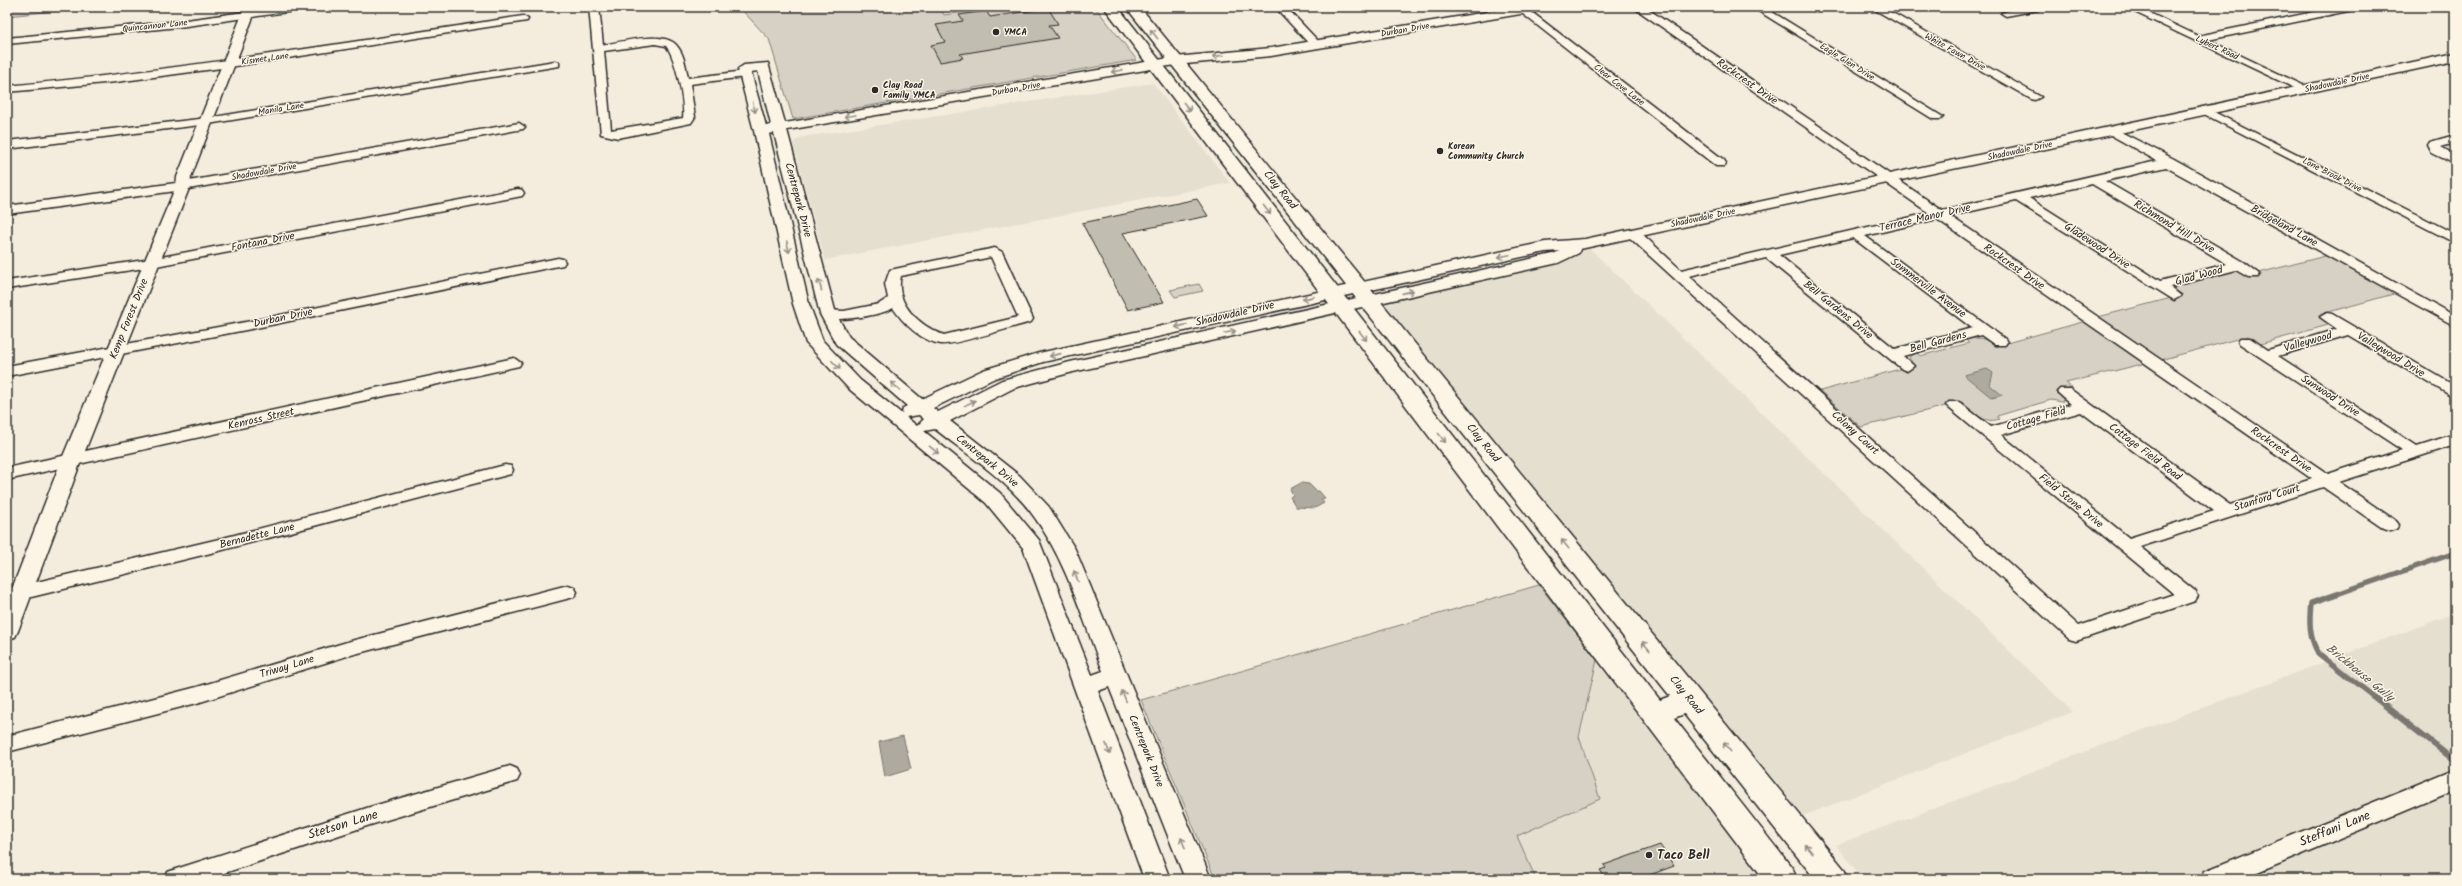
<svg xmlns="http://www.w3.org/2000/svg" width="2462" height="886" font-family="Kalam,sans-serif">
<rect width="100%" height="100%" fill="#f4edde"/>
<filter id="ink" filterUnits="userSpaceOnUse"><feTurbulence type="fractalNoise" baseFrequency=".025" numOctaves="2"/><feDisplacementMap in="SourceGraphic" scale="8" xChannelSelector="R" yChannelSelector="G"/><feConvolveMatrix kernelMatrix="1 2 1 2 8 2 1 2 1" color-interpolation-filters="sRGB"/></filter>
<g filter="url(#ink)">
<path fill="#e5dfd0" d="M1153,83l77,100 -405,77 -32,-117 9,-6z
M1585,244l488,468 -286,110 -417,-521 188,-43z
M2455,613v266h-592l-27,-34z
M1597,660l165,219h-226l-19,-43 83,-37 -21,-62z"/>
<path fill="#d6d1c4" stroke="#807e78" d="M7,7h86l-86,9z
M739,7h201l4,8 54,-8h97l42,53 -344,59 -24,-80z
M2329,255l68,38 -79,22 14,9 -72,20 -12,-8 -88,24 -62,-43 85,-22 -13,-8 70,-18 11,6z
M1199,284l4,7 -28,6 -5,-7z
M2086,321l60,42 -80,20 5,4 -13,4 6,6 -2,5 -11,-2 -54,16 2,3c-15,6 -27,-8 -37,-17l-101,25 -41,-36 94,-26 -5,-7 3,-4 5,-1 3,3 49,-13 -3,-3c13,-4 18,-2 30,6z
M1539,585l58,75 -18,77 21,62 -83,37 19,43h-321l-74,-179z"/>
<path fill="#afaaa0" stroke="#7a7771" d="M1987,369l6,4 -3,12 12,10 -10,3 -28,-23z
M1301,483l8,1 7,7h3l6,7 -4,1 3,4 -9,5 -19,-1 -6,-10 3,-2 -3,-6z
M903,736l8,33 -26,8 -6,-35z"/>
<g fill="none" stroke-linecap="round" stroke-linejoin="round">
<path stroke="#7a7771" stroke-width="5.5" d="M2455,553l-144,50c-2,18 -2,34 7,50l137,108"/>
</g>
<path fill="#c2bdb1" stroke="#2b2b2b" d="M1048,8l10,16 -9,1 9,13 -98,16 3,4 -23,4 -9,-17 14,-3 -9,-17 27,-4 -4,-6 27,-4 4,6z
M1197,199l11,17 -85,17 41,69 -36,8 -46,-87z
M1660,845l14,21 -35,13h-33l-6,-9 6,-2 -2,-3z"/>
<g fill="none" stroke-linecap="round" stroke-linejoin="round">
<defs>
<path id="minor" d="M280,7h27l-5,3 -123,17 -172,17v-6l172,-17z
M589,7h10l4,38c18,-3 62,-15 74,1 7,8 9,21 11,32l57,-7 5,3 -5,3 -55,7 5,33 -4,6 -73,15 -17,-4zM655,44l11,2c10,11 19,58 17,72l-72,12 -7,-79z
M1275,7h11l34,36v4h-8z
M1514,7h11l199,153 2,3 -2,3h-8z
M1633,7h12l297,203 215,-49 -48,-27v-4l4,-2 61,31 281,157v10l-289,-159 -61,14 139,81 16,12 -2,3h-10l-12,-7 -66,17 11,9 -7,4 -158,-99 -66,15 378,258 74,-24 -162,-106 -2,-3 2,-3h10l18,12 69,-21 -17,-12 7,-4 5,1 123,72v12l-107,-63 -70,21 139,90 38,-12v11l-116,37 57,39 3,4 -3,4 -6,2 -6,-2 -61,-42 -183,60 55,44 3,5 -3,5 -119,40 -7,-2 -440,-402 -2,-3 2,-3h10l42,39 248,-57zM2092,184l135,80 -67,17 -131,-83zM1937,219l375,260 -82,26 -160,-116h-10l-3,3 14,12 -80,23 -32,-25h-10l-3,3 3,3 225,186 -95,32 -390,-350 77,-18 136,111 5,2 7,-5 -11,-10 78,-21 14,10h10l2,-3 -2,-3 -140,-103zM1853,238l119,90 -77,21 -116,-94zM2081,412l133,99 -85,27 -128,-103z
M1752,7h12l179,110 -2,2h-8z
M1870,7h12l159,90 -6,3 -4,-1z
M2022,7h21l-5,3 -32,6 -5,-3z
M2124,7h13l61,29 140,-29h20l-5,3 -145,30 101,48v4l-4,1z
M523,16l5,3 -1,2 -298,46 -113,15 -109,10v-6c173,-16 344,-44 516,-70z
M555,61l4,1v4l-351,58 -201,25v-8l201,-23z
M2208,109l247,125v9l-251,-129 -2,-2z
M519,123l6,4 -2,2 -340,61 -176,24v-8l176,-24z
M2455,135v8l-14,4 14,8v9l-23,-11 -4,-8 2,-3z
M518,189l4,1 2,3 -2,3 -371,71 -144,22v-8l144,-22z
M995,248l7,4 31,67 -2,3c-16,4 -78,24 -90,22 -20,-3 -37,-20 -48,-36 -10,7 -65,17 -72,6l7,-4 16,1 35,-7 9,-6 -3,-14 5,-14zM991,257l27,60 -74,18c-24,-9 -50,-31 -43,-59z
M558,258l5,1 2,3 -2,3 -312,64 -244,47v-10l244,-45z
M514,358l7,5 -2,3 -512,114v-12z
M505,465l6,1 2,4 -2,4 -292,77 -212,52v-14l212,-50z
M568,585l6,2 3,5 -3,5 -227,59 -150,47 -190,49v-16l190,-49 150,-45z
M510,766l7,3 3,6 -3,6 -147,44 -164,54h-41l3,-7 8,-3 194,-62z"/>
<path id="tertiary" d="M245,7h12l-66,170 -1,9 -109,275 -63,170 -3,6 -8,2v-37l54,-141 115,-275 1,-9z
M1517,7h27l-6,4 -267,45 -96,9 -388,65 49,184 13,23 73,62 61,-29 56,-17 506,-111 40,-3 870,-186v8l-875,188 -1,4 -21,10 -485,109 -59,16 -64,33 70,55 29,31 26,42 136,330h-26l-76,-192 -11,4 72,188h-26l-121,-331 -37,-45 -138,-115 -42,-45 -13,-39 -39,-173 -16,-62 6,-4 24,-2 17,60 390,-66 96,-9zM758,71l13,54 -5,1 -15,-54zM774,133l46,181 16,30 71,62 -4,2 -1,6 -42,-34 -37,-39 -14,-37 -40,-170zM1560,251l-7,3 -483,108 -68,18 -64,32 -5,-4 62,-30 48,-16 502,-110zM919,415l5,4 -7,7 -11,-9zM935,429c34,27 75,53 100,89 32,45 48,102 68,153l-11,4 -53,-135 -39,-47 -76,-62z
M2455,769v21l-212,89h-42l4,-8z"/>
<path id="primary" d="M1104,7h14l542,693 10,-4 -544,-689h14l704,862 4,10h-33l-131,-165 -10,4 119,151 4,10h-33z"/>
</defs>
<use href="#minor" stroke="#2b2b2b" stroke-width="3"/>
<use href="#tertiary" stroke="#2b2b2b" stroke-width="3"/>
<use href="#primary" stroke="#2b2b2b" stroke-width="3"/>
<use href="#minor" fill="#fcf5e5" fill-rule="evenodd"/>
<use href="#tertiary" fill="#fcf5e5" fill-rule="evenodd"/>
<use href="#primary" fill="#fcf5e5" fill-rule="evenodd"/>
</g>
<defs><path id="oneway-shaft" d="M-6 0H5M1.5-3L5.5 0L1.5 3" fill="none" stroke-width="1.6" stroke-linecap="round" stroke-linejoin="round"/></defs>
<g stroke="#949088">
<use href="#oneway-shaft" transform="translate(1154 34) rotate(-128)"/>
<use href="#oneway-shaft" transform="translate(1218 56) rotate(173)"/>
<use href="#oneway-shaft" transform="translate(1117 71) rotate(170)"/>
<use href="#oneway-shaft" transform="translate(754 107) rotate(76)"/>
<use href="#oneway-shaft" transform="translate(1187 107) rotate(52)"/>
<use href="#oneway-shaft" transform="translate(850 116) rotate(171)"/>
<use href="#oneway-shaft" transform="translate(1267 210) rotate(52)"/>
<use href="#oneway-shaft" transform="translate(788 247) rotate(78)"/>
<use href="#oneway-shaft" transform="translate(1504 256) rotate(168)"/>
<use href="#oneway-shaft" transform="translate(820 285) rotate(-105)"/>
<use href="#oneway-shaft" transform="translate(1408 292) rotate(-13)"/>
<use href="#oneway-shaft" transform="translate(1308 298) rotate(167)"/>
<use href="#oneway-shaft" transform="translate(1181 326) rotate(167)"/>
<use href="#oneway-shaft" transform="translate(1230 332) rotate(-12)"/>
<use href="#oneway-shaft" transform="translate(1363 336) rotate(52)"/>
<use href="#oneway-shaft" transform="translate(1055 355) rotate(167)"/>
<use href="#oneway-shaft" transform="translate(836 365) rotate(46)"/>
<use href="#oneway-shaft" transform="translate(895 386) rotate(-139)"/>
<use href="#oneway-shaft" transform="translate(970 403) rotate(-26)"/>
<use href="#oneway-shaft" transform="translate(1442 438) rotate(52)"/>
<use href="#oneway-shaft" transform="translate(934 450) rotate(40)"/>
<use href="#oneway-shaft" transform="translate(1565 544) rotate(-129)"/>
<use href="#oneway-shaft" transform="translate(1076 576) rotate(-112)"/>
<use href="#oneway-shaft" transform="translate(1646 646) rotate(-129)"/>
<use href="#oneway-shaft" transform="translate(1124 696) rotate(-112)"/>
<use href="#oneway-shaft" transform="translate(1727 747) rotate(-129)"/>
<use href="#oneway-shaft" transform="translate(1108 749) rotate(70)"/>
<use href="#oneway-shaft" transform="translate(1183 843) rotate(-112)"/>
<use href="#oneway-shaft" transform="translate(1809 849) rotate(-129)"/>
</g>
</g>
<g fill="#2b2b2b" stroke="#fcf5e5" stroke-width="1.5">
<circle cx="996" cy="32" r="4"/>
<circle cx="875" cy="90" r="4"/>
<circle cx="1440" cy="151" r="4"/>
<circle cx="1649" cy="855" r="4"/>
</g>
<g text-anchor="middle" dominant-baseline="central" stroke-width="3" stroke-linejoin="round" paint-order="stroke">
<g font-size="9" fill="#2b2b2b" stroke="#fcf5e5">
<text transform="translate(155 26) rotate(-6)">Quincannon Lane</text>
<text transform="translate(1405 30) rotate(-10)">Durban Drive</text>
<text transform="translate(2217 48) rotate(25)">Lybert Road</text>
<text transform="translate(1955 52) rotate(29)">White Fawn Drive</text>
<text transform="translate(265 59) rotate(-8)">Kismet Lane</text>
<text transform="translate(1847 62) rotate(32)">Eagle Glen Drive</text>
<text transform="translate(2337 83) rotate(-12)">Shadowdale Drive</text>
<text transform="translate(1619 85) rotate(38)">Clear Cove Lane</text>
<text transform="translate(1016 89) rotate(-10)">Durban Drive</text>
<text transform="translate(281 109) rotate(-9)">Manila Lane</text>
<text transform="translate(2020 151) rotate(-12)">Shadowdale Drive</text>
<text transform="translate(264 172) rotate(-10)">Shadowdale Drive</text>
<text transform="translate(2332 175) rotate(27)">Lone Brook Drive</text>
<text transform="translate(1703 218) rotate(-12)">Shadowdale Drive</text>
</g>
<g font-size="9" font-weight="bold" fill="#2b2b2b" stroke="#fcf5e5" text-anchor="start">
<text x="1004" y="32">YMCA</text>
<text x="883" y="85">Clay Road<tspan x="883" dy="10">Family YMCA</tspan></text>
<text x="1448" y="146">Korean<tspan x="1448" dy="10">Community Church</tspan></text>
</g>
<g font-size="11" fill="#2b2b2b" stroke="#fcf5e5">
<text transform="translate(1747 82) rotate(35)">Rockcrest Drive</text>
<text transform="translate(1280 190) rotate(51)">Clay Road</text>
<text transform="translate(798 200) rotate(75)">Centrepark Drive</text>
<text transform="translate(1925 218) rotate(-13)">Terrace Manor Drive</text>
<text transform="translate(2284 226) rotate(29)">Bridgeland Lane</text>
<text transform="translate(2174 227) rotate(31)">Richmond Hill Drive</text>
<text transform="translate(263 242) rotate(-11)">Fontana Drive</text>
<text transform="translate(2097 246) rotate(33)">Gladewood Drive</text>
<text transform="translate(2014 267) rotate(35)">Rockcrest Drive</text>
<text transform="translate(2199 276) rotate(-15)">Glad Wood</text>
<text transform="translate(1928 288) rotate(37)">Sommerville Avenue</text>
<text transform="translate(1838 310) rotate(39)">Bell Gardens Drive</text>
<text transform="translate(1235 314) rotate(-13)">Shadowdale Drive</text>
<text transform="translate(283 318) rotate(-12)">Durban Drive</text>
<text transform="translate(129 319) rotate(-68)">Kemp Forest Drive</text>
<text transform="translate(1938 342) rotate(-15)">Bell Gardens</text>
<text transform="translate(2308 342) rotate(-16)">Valleywood</text>
<text transform="translate(2391 355) rotate(31)">Valleywood Drive</text>
<text transform="translate(2330 396) rotate(33)">Sunwood Drive</text>
<text transform="translate(261 419) rotate(-13)">Kenross Street</text>
<text transform="translate(2036 419) rotate(-16)">Cottage Field</text>
<text transform="translate(1855 433) rotate(42)">Colony Court</text>
<text transform="translate(1483 443) rotate(51)">Clay Road</text>
<text transform="translate(2281 450) rotate(35)">Rockcrest Drive</text>
<text transform="translate(2145 452) rotate(37)">Cottage Field Road</text>
<text transform="translate(987 461) rotate(39)">Centrepark Drive</text>
<text transform="translate(2267 498) rotate(-17)">Stanford Court</text>
<text transform="translate(2071 501) rotate(39)">Field Stone Drive</text>
<text transform="translate(257 536) rotate(-14)">Bernadette Lane</text>
<text transform="translate(287 667) rotate(-17)">Triway Lane</text>
<text transform="translate(1686 695) rotate(51)">Clay Road</text>
<text transform="translate(1146 751) rotate(68)">Centrepark Drive</text>
</g>
<g font-size="12" font-style="italic" fill="#595754" stroke="#fcf5e5">
<text transform="translate(2360 673) rotate(39)">Brickhouse Gully</text>
</g>
<g font-size="13" fill="#2b2b2b" stroke="#fcf5e5">
<text transform="translate(343 825) rotate(-17)">Stetson Lane</text>
<text transform="translate(2335 829) rotate(-22)">Steffani Lane</text>
</g>
<g font-size="13" font-weight="bold" fill="#2b2b2b" stroke="#fcf5e5" text-anchor="start">
<text x="1657" y="855">Taco Bell</text>
</g>
</g>
<rect width="2462" height="886" fill="none" stroke="#fcf5e5" stroke-width="24"/>
<rect x="12" y="12" width="2438" height="862" fill="none" stroke="#2b2b2b" stroke-width="1.5" filter="url(#ink)"/>
</svg>
